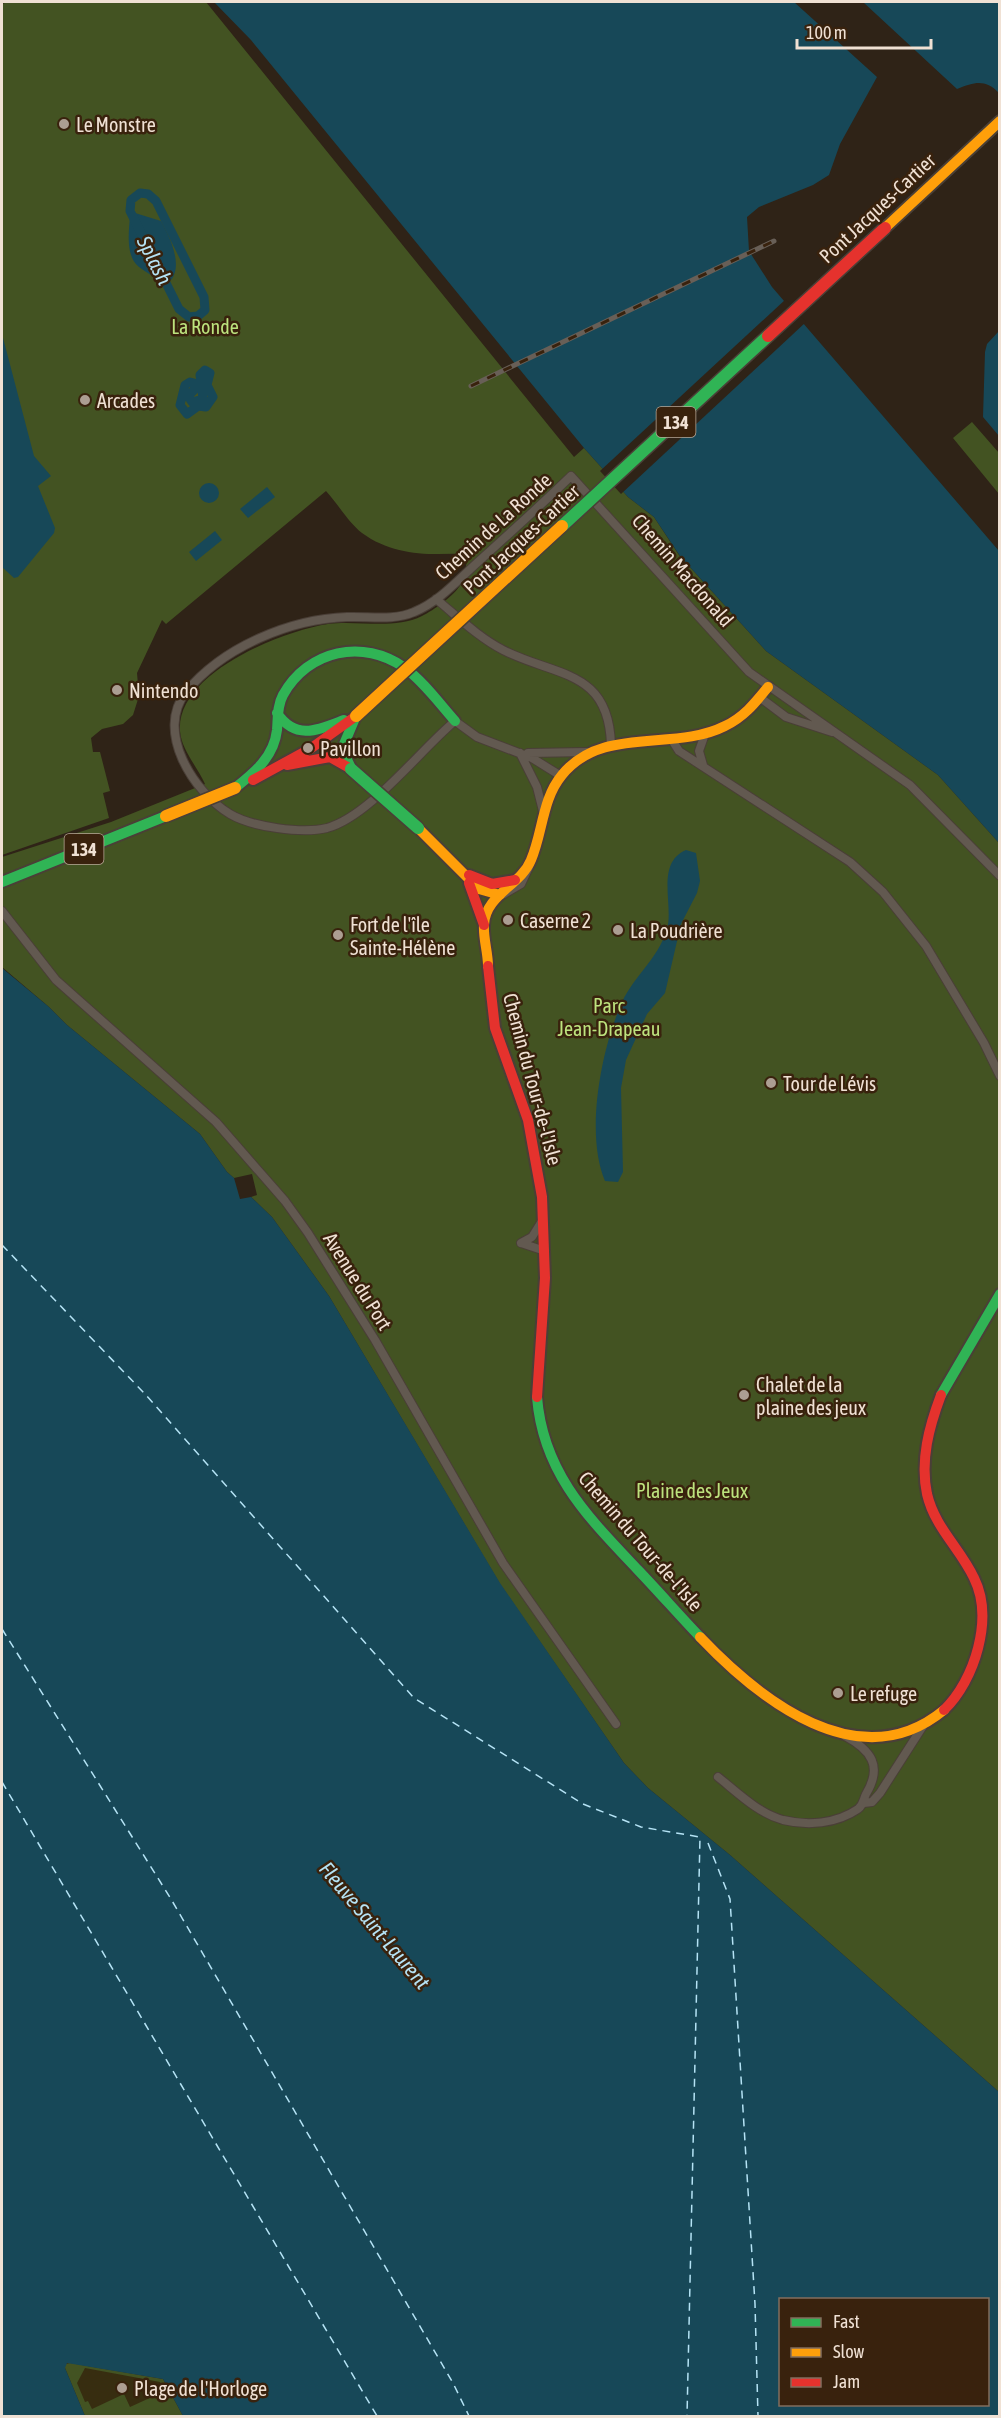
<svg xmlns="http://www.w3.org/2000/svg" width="1001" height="2418" font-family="'Asap Condensed',sans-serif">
<rect width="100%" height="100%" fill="#2f2317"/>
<path fill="#435322" d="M8,2h198l368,455 10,-9 44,49 26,20 25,38 87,96 172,124 61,68v1249l-269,-237 -82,-67 -24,-25 -124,-179 -171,-288 -57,-79 -21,-20 6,-2 -5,-21 -18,4 -7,-6 -27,-38 -133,-109 -18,-18 -47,-40v-110l109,-35 94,-38c-7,-16 -24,-35 -25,-53 -4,-58 102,-100 148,-107 30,-4 66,6 94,-8 12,-6 32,-20 39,-32 4,-8 5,-21 8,-31 -37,2 -74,4 -107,-20 -14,-11 -24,-29 -36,-42l-160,133 -4,-4 -25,53 2,23 -6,19 -10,9 -21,5 -11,9 2,14h7l10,39 -7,2 6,25 -107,37v-851z
M972,422l27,31v41l-46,-56z
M70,2363l93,16 20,37h-98l-20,-48v-4z"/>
<path fill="#372d10" d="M85,2368l75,14 5,9 -35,16 -6,-13 -32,15 -4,-8 -3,1 -8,-19z"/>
<path fill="#174858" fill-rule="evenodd" d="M214,2h580l83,75 -37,67 -11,31 -16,10 -54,22 -12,10 2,34 23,36 227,264v292l-61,-68 -172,-124 -86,-95 -26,-39 -26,-20 -44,-49 -333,-408z
M863,2h136v91c-14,-14 -24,-11 -42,-4z
M135,213l26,8c7,13 23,43 10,59l-8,3c-8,-6 -16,-10 -24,-16 -14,-11 -10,-36 -9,-51z
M999,331v105l-16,-19 2,-65 2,-8z
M2,334l32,122 17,20 -13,10 17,42 -1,5 -36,44 -4,1 -12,-11z
M199 493a10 10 0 1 1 20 0a10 10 0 1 1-20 0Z
M267,487l8,10 -27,21 -8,-9z
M215,531l7,9 -26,21 -7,-9z
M686,850l10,3 4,28 -3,12 -16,31 -16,69 -18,21 -21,46 -5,28 2,84 -5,10 -13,-1c-20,-47 -4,-129 15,-174 11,-29 38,-47 47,-78 7,-23 -12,-66 19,-79z
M2,968l47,39 18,18 133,109 27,38 7,6 6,21 11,-2 21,20 57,79 171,287 124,180 24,25 82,67 269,237v324h-816l-20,-37 -96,-16 -2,5 20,48h-83zM780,2300h208v104h-208z"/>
<path fill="#2f2317" d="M786,299l20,23 -185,172 -21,-23z"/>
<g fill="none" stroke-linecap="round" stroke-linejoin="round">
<path stroke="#174858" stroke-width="9" d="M140,193l8,1 8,7 48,96 1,13 -7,6 -9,1 -10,-8 -49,-98 1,-11z
M205,370l5,3 -3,12 6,12 -7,10 -8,-1 -11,8 -7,-9 5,-20 5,-3 4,1 1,6 -7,7 4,6 11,-3 -3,-24z"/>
<path stroke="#b5e3f5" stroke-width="1.5" stroke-dasharray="8 6" stroke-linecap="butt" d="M2,1245l143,149 269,304 169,106 58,23 59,10 -13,579
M2,1629l169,270 282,484 16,33
M2,1782l375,634
M708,1843l22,56 25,405 3,112"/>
<defs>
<path id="street" d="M436,599c22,18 42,38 67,51 53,27 106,19 108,95
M762,699l24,18 46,15
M672,740l7,11 171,111 33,30 43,54 58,97 16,33
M520,753l17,34 6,24
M528,753l59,-1
M703,765l-4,-14 6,-17
M561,776l-29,-18 -55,-21 -22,-16c-35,29 -85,95 -128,107 -25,6 -75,-1 -97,-14 -37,-22 -75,-83 -44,-122 37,-45 104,-73 161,-75 22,-1 46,4 67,-5 25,-10 44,-32 64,-50 31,-28 63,-57 93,-86l178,196 161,113 90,91
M504,894l17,-10 8,-17
M2,911l54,69 160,142 69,79 23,32 67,107 128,223 113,161
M521,1243l11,-6 10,-16
M521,1243l24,8
M718,1777c20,16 40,36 65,43 25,6 53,4 75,-11 6,-5 5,-9 8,-15 17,-28 5,-44 -21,-58
M864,1803l8,-1 8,-9 43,-67"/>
<path id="fast" d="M277,713c19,28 41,17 67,7
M351,768l-9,-19 13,-31
M235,788c19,-15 39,-31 42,-58 1,-12 0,-24 6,-35 25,-45 80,-57 122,-27 19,14 34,35 50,53
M2,882l164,-66
M941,1395l59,-101
M537,1397c6,76 51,120 101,173 21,22 41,45 62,67"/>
<path id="slow" d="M885,228l115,-107
M418,828l61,61 21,6
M488,966c0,-14 -5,-28 -4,-41 1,-30 37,-40 47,-65 12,-28 11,-61 31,-85 40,-50 112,-23 163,-49 19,-9 30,-23 43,-39
M700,1637c59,62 159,143 244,73"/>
<path id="jam" d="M287,765l43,-8 21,12
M253,780l57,-31 46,-33
M469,875l23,9 23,-4
M469,883l15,42
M488,966l7,62 33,92 14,77 3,81 -8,119
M941,1395c-12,32 -21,65 -14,99 8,34 33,54 47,84 20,40 1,102 -30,132"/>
</defs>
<use href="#street" stroke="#4a3f37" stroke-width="10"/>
<use href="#fast" stroke="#4a3f37" stroke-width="14"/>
<use href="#slow" stroke="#4a3f37" stroke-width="14"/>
<use href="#jam" stroke="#4a3f37" stroke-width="14"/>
<use href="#street" stroke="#625950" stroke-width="8"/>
<use href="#fast" stroke="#30b455" stroke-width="10"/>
<use href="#slow" stroke="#ff9f0a" stroke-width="10"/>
<use href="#jam" stroke="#e5322d" stroke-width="10"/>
<defs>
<path id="rail" d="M471,386l303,-145"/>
</defs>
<use href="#rail" stroke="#685f57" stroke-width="5"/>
<use href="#rail" stroke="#39220d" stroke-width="3" stroke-dasharray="9" stroke-linecap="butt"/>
<defs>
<path id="fast-bridge" d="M562,526l206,-190
M351,769l67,59"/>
<path id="slow-bridge" d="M356,716l206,-190
M166,816l69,-28"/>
<path id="jam-bridge" d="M768,336l117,-108"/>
</defs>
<use href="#fast-bridge" stroke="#4a3f37" stroke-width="15" stroke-linecap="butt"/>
<use href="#slow-bridge" stroke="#4a3f37" stroke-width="15" stroke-linecap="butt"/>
<use href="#jam-bridge" stroke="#4a3f37" stroke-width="15" stroke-linecap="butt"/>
<use href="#fast-bridge" stroke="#30b455" stroke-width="12"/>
<use href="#slow-bridge" stroke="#ff9f0a" stroke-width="12"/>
<use href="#jam-bridge" stroke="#e5322d" stroke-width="12"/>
</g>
<g fill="#ac9e92" stroke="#39220d" stroke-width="2">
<circle cx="64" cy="124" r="6"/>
<circle cx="85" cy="400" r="6"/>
<circle cx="117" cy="690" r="6"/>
<circle cx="308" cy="748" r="6"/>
<circle cx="508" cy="920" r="6"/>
<circle cx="618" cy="930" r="6"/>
<circle cx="338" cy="935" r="6"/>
<circle cx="771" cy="1083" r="6"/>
<circle cx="744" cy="1395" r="6"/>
<circle cx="838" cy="1693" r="6"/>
<circle cx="122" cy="2388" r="6"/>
</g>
<g text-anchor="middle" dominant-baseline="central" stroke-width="5" stroke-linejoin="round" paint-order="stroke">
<g fill="#39220d" stroke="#b9a898" stroke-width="1.5">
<rect x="656.5" y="407" width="39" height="30" rx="4.5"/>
<rect x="64.5" y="834" width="39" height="30" rx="4.5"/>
</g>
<g font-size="18" font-weight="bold" fill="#f0e1d4">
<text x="676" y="422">134</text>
<text x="84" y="849">134</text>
</g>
<g font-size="20" fill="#f0e1d4" stroke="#39220d" text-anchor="start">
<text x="76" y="124">Le Monstre</text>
<text x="97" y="400">Arcades</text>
<text x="129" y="690">Nintendo</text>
<text x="320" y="748">Pavillon</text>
<text x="520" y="920">Caserne 2</text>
<text x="350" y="924">Fort de l'île<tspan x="350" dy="23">Sainte-Hélène</tspan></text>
<text x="630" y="930">La Poudrière</text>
<text x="783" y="1083">Tour de Lévis</text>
<text x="756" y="1384">Chalet de la<tspan x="756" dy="23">plaine des jeux</tspan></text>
<text x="850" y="1693">Le refuge</text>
<text x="134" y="2388">Plage de l'Horloge</text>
</g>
<g font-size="20" fill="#f0e1d4" stroke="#39220d">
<text transform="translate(877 208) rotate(-43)">Pont Jacques-Cartier</text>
<text transform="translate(493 526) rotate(-42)">Chemin de La Ronde</text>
<text transform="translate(521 539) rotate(-43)">Pont Jacques-Cartier</text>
<text transform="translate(683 570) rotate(49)">Chemin Macdonald</text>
<text transform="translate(533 1079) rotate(75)">Chemin du Tour-de-l'Isle</text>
<text transform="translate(358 1281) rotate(58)">Avenue du Port</text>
<text transform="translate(641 1541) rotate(49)">Chemin du Tour-de-l'Isle</text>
</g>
<g font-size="20" fill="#bde37e" stroke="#39220d">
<text x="205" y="326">La Ronde</text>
<text x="609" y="1005">Parc<tspan x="609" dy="23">Jean-Drapeau</tspan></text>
<text x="692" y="1490">Plaine des Jeux</text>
</g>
<g font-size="21" font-style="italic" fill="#b5e3f5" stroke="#39220d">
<text transform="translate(155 260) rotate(63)">Splash</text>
<text transform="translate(375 1925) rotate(50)">Fleuve Saint-Laurent</text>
</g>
</g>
<rect width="1001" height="2418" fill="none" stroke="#f0e1d4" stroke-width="6"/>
<rect x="779" y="2298" width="210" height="108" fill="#39220d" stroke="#826e5d" stroke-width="1.5"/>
<rect x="791" y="2318" width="30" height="9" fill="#30b455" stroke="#826e5d" stroke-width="1.5"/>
<text x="833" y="2328" font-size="18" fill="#f0e1d4">Fast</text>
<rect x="791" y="2348" width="30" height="9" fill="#ff9f0a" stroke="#826e5d" stroke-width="1.5"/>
<text x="833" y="2358" font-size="18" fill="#f0e1d4">Slow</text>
<rect x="791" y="2378" width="30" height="9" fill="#e5322d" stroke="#826e5d" stroke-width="1.5"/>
<text x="833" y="2388" font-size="18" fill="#f0e1d4">Jam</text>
<path d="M797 39v9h134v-9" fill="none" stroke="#f0e1d4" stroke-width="3"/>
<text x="806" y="39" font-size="18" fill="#f0e1d4" stroke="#39220d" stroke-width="4.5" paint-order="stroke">100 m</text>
</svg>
